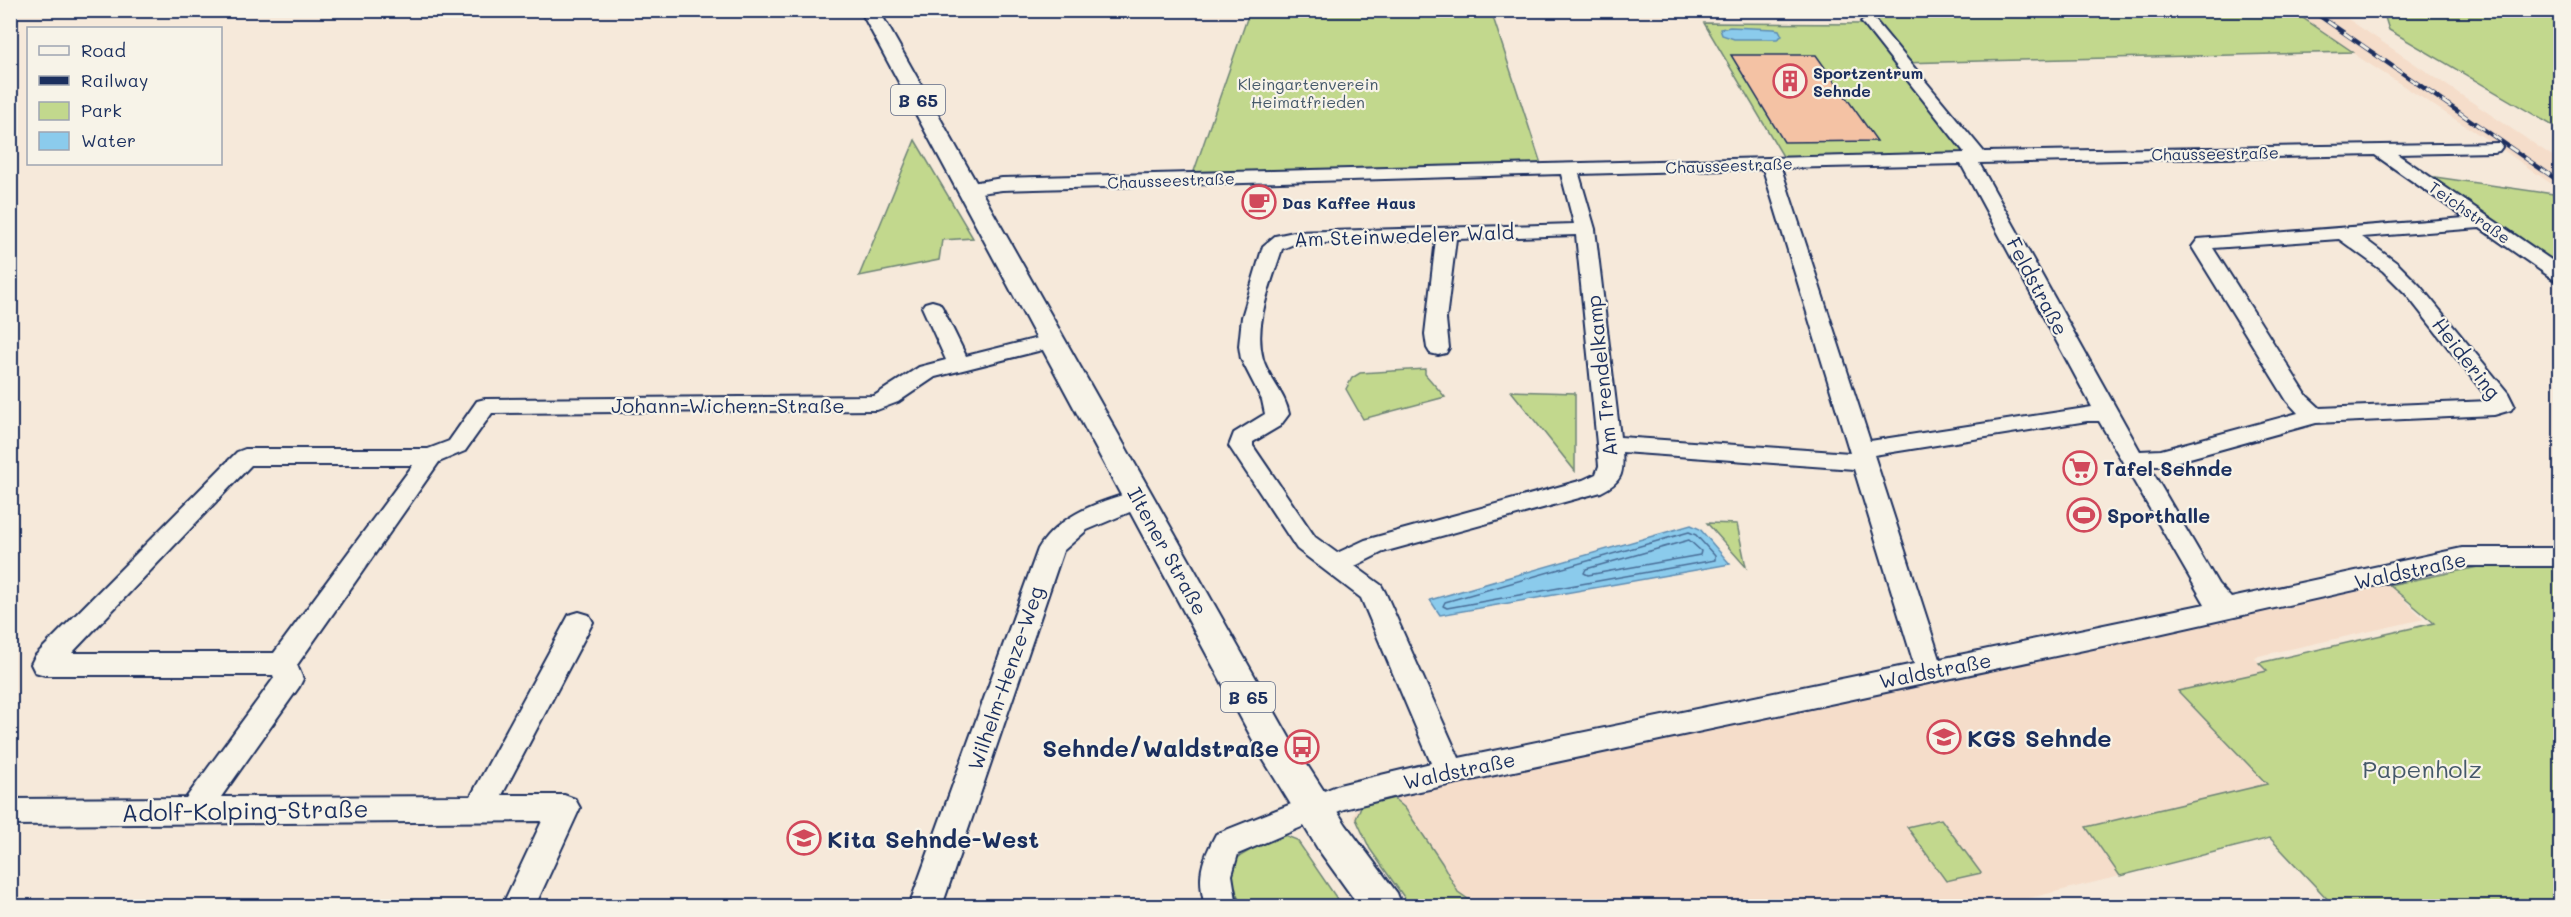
<svg xmlns="http://www.w3.org/2000/svg" width="2571" height="917" font-family="Mali,sans-serif">
<rect width="100%" height="100%" fill="#f6e9da"/>
<filter id="ink" filterUnits="userSpaceOnUse"><feTurbulence type="fractalNoise" baseFrequency=".0167" numOctaves="2"/><feDisplacementMap in="SourceGraphic" scale="12" xChannelSelector="R" yChannelSelector="G"/><feConvolveMatrix kernelMatrix="1 2 1 2 8 2 1 2 1" color-interpolation-filters="sRGB"/></filter>
<g filter="url(#ink)">
<path fill="#f5ddca" d="M2291,11h45l224,150v29l-54,-38 -146,-94z
M2389,585l35,34 -170,38 13,14 -88,20 89,93 -181,44 33,48 -94,23 -1,7h-607l-65,-89 7,-15z"/>
<path fill="#c2d88d" stroke="#6e8476" stroke-width="1.5" d="M1250,10l241,1 51,156 -350,10z
M1858,10h433l62,42 -452,11 67,92 -184,3 -80,-135 163,1z
M2383,11h177v117l-5,-1 -166,-97z
M915,140l58,98 -31,2 -3,20 -80,16z
M2428,176l132,19v73z
M1425,369v5l20,23 -82,22 -17,-30 6,-11 8,-5z
M1511,391l64,2v78z
M1707,523l30,1 9,43z
M2483,566h77v340h-226l-64,-68 -150,38 -34,-49 181,-43 -89,-93 89,-20 -8,-8 175,-40 -45,-38z
M1392,797l13,11 37,55 16,29 20,14h-67l-5,-6 -36,-51 -14,-30 6,-15z
M1941,819l40,54 -35,8 -39,-54z
M1279,833l18,7 45,66h-101l-14,-42z"/>
<path fill="#8bcbec" stroke="#5e8db3" stroke-width="1.5" d="M1730,27l44,2 5,1 3,6 -5,3h-43l-12,-4 -2,-6z
M1691,525l9,4 30,35 -290,51 -10,-15z"/>
<g fill="none" stroke-linecap="round" stroke-linejoin="round">
<path stroke="#486d97" stroke-width="1.5" d="M1689,532l7,3 19,21v4l-268,48 -4,-2 2,-4z
M1689,540l12,11 -1,4 -112,20 -4,-2 2,-4z"/>
</g>
<path fill="#f4c2a4" stroke="#1b2f5e" stroke-width="1.5" d="M1731,55h85l61,86 -93,1z"/>
<g fill="none" stroke-linecap="round" stroke-linejoin="round">
<defs>
<path id="minor" d="M1869,17l5,2 110,133 515,-9 3,4 -3,4 -6,1 -96,2 163,112v15l-7,-2 -73,-51 -118,9 35,26 23,23 88,107 6,12 -3,5 -17,5 -178,8 -155,43h-12l69,118 13,14 231,-50h98v18h-98l-317,71 -744,158 -57,14 -106,45 -6,21 5,31h-32c-8,-30 -4,-44 11,-72l123,-49 92,-22 -70,-165 -64,-49 -68,-103 5,-13 31,-19 -3,-14 -21,-41 -2,-13 3,-29 21,-71 12,-10 19,-4 280,-8 -13,-50 -559,16 -36,5 -7,-2 -2,-4 2,-4 43,-7 963,-25 -101,-128 -3,-3zM2375,155l90,63 -267,21 -6,8 95,154 11,12 -137,37 -21,1 -161,-288zM1961,164l131,243 -222,34 -89,-273zM1763,169l87,284 -230,-16 -25,-208 -16,-55zM1576,235l21,209 2,22 -3,8 -13,6 -218,60 -28,13 -22,-16 -62,-91v-4l27,-16 9,-12c-4,-21 -20,-35 -26,-55 -10,-36 9,-77 19,-110l12,-5 142,-5 -11,95 2,14 3,5 8,2 8,-2 3,-5 -3,-29 10,-80zM2339,239l44,32 23,23 84,107 -170,7 -13,-12 -94,-148zM2087,421h12l106,183 -265,55 -66,-204zM1622,452l232,17 60,195 -455,94 -74,-166 -4,-7 -26,-19 28,-14 218,-60c20,-10 23,-17 21,-40z
M932,301l7,2 3,4 24,49 84,-21 8,1 3,5 -3,5 -123,31 -37,25 -21,8 -385,3 -27,38 -26,11 -142,203 6,14 -4,8 -78,110 250,-1 98,-181 10,-3 10,3 4,7 -91,173h62l11,4 5,9 -45,98h-33l40,-85 -532,4v-26l176,-1 88,-120 -1,-3h-228l-10,-3 -4,-8 4,-8 202,-204 8,-3h183l21,-8 28,-40 8,-2 389,-3 45,-29 27,-7 -24,-53 3,-4zM251,465h162l-139,188h-202z
M1140,490l9,2 3,6 -3,6 -62,26 -24,21 -121,355h-33l129,-357c21,-35 65,-49 102,-59z"/>
<path id="major" d="M860,10h19l410,727 57,88 51,68 5,13h-43l-41,-57 -55,-90z"/>
</defs>
<use href="#minor" stroke="#1b2f5e" stroke-width="4"/>
<use href="#major" stroke="#1b2f5e" stroke-width="4"/>
<use href="#minor" fill="#f7f3e8" fill-rule="evenodd"/>
<use href="#major" fill="#f7f3e8" fill-rule="evenodd"/>
<defs>
<path id="rail" d="M2311,10l249,172"/>
</defs>
<use href="#rail" stroke="#1b2f5e" stroke-width="4.5"/>
<use href="#rail" stroke="#f7f3e8" stroke-width="3" stroke-dasharray="10" stroke-linecap="butt"/>
</g>
</g>
<defs>
<symbol id="building-ring" viewBox="-11 -11 22 22"><circle r="9.5" fill="#f7f3e8" stroke="#d1495b" stroke-width="1.5"/><path d="M-4-6H4V6H1V3H-1V6H-4ZM-2.5-4.3h1.7v1.8h-1.7ZM.8-4.3h1.7v1.8H.8ZM-2.5-1h1.7V.8h-1.7ZM.8-1h1.7V.8H.8Z" fill="#d1495b"/></symbol>
<symbol id="cafe-ring" viewBox="-11 -11 22 22"><circle r="9.5" fill="#f7f3e8" stroke="#d1495b" stroke-width="1.5"/><path d="M-5.5-4.5H6V0H3Q3 3.5 0 3.5H-2.5Q-5.5 3.5-5.5 0ZM3-3.2v2h1.7v-2ZM-6 4.5H4V6H-6Z" fill="#d1495b"/></symbol>
<symbol id="supermarket-ring" viewBox="-11 -11 22 22"><circle r="9.5" fill="#f7f3e8" stroke="#d1495b" stroke-width="1.5"/><path d="M-6-5.5h2.5l.6 2H6L4.5 2H-2.5L-4.4-4H-6ZM-1.5 3.2a1.3 1.3 0 1 0 .1 0ZM3 3.2a1.3 1.3 0 1 0 .1 0Z" fill="#d1495b"/></symbol>
<symbol id="stadium-ring" viewBox="-11 -11 22 22"><circle r="9.5" fill="#f7f3e8" stroke="#d1495b" stroke-width="1.5"/><path d="M0-5a6.5 5 0 1 0 0 10a6.5 5 0 1 0 0-10ZM-3.5-1.8h7v3.6h-7Z" fill="#d1495b"/></symbol>
<symbol id="school-ring" viewBox="-11 -11 22 22"><circle r="9.5" fill="#f7f3e8" stroke="#d1495b" stroke-width="1.5"/><path d="M0-5L7-2L0 1L-7-2ZM-4 1L0 2.5L4 1V4Q0 6-4 4Z" fill="#d1495b"/></symbol>
<symbol id="bus-ring" viewBox="-11 -11 22 22"><circle r="9.5" fill="#f7f3e8" stroke="#d1495b" stroke-width="1.5"/><path d="M-5-6H5V4H4V6H2V4H-2V6H-4V4H-5ZM-3.5-4V0h7V-4ZM-3.5 1.2v1.5H-2V1.2ZM2 1.2v1.5H3.5V1.2Z" fill="#d1495b"/></symbol>
</defs>
<g fill-rule="evenodd">
<use href="#building-ring" x="1771" y="62" width="38" height="38"/>
<use href="#cafe-ring" x="1240" y="183" width="38" height="38"/>
<use href="#supermarket-ring" x="2061" y="449" width="38" height="38"/>
<use href="#stadium-ring" x="2065" y="496" width="38" height="38"/>
<use href="#school-ring" x="1925" y="718" width="38" height="38"/>
<use href="#bus-ring" x="1283" y="728" width="38" height="38"/>
<use href="#school-ring" x="785" y="819" width="38" height="38"/>
</g>
<g text-anchor="middle" dominant-baseline="central" stroke-width="4.5" stroke-linejoin="round" paint-order="stroke">
<g font-size="16" font-weight="bold" fill="#1b2f5e" stroke="#f7f3e8" text-anchor="start">
<text x="1813" y="72">Sportzentrum<tspan x="1813" dy="18">Sehnde</tspan></text>
<text x="1282" y="202">Das Kaffee Haus</text>
</g>
<g font-size="16" fill="#45596a" stroke="#f7f3e8">
<text x="1308" y="83">Kleingartenverein<tspan x="1308" dy="18">Heimatfrieden</tspan></text>
</g>
<g font-size="16" fill="#1b2f5e" stroke="#f7f3e8">
<text transform="translate(2215 153) rotate(-1)">Chausseestraße</text>
<text transform="translate(1729 165) rotate(-2)">Chausseestraße</text>
<text transform="translate(1171 180) rotate(-2)">Chausseestraße</text>
<text transform="translate(2470 212) rotate(35)">Teichstraße</text>
</g>
<g fill="#f7f3e8" stroke="#5d6a87" stroke-width="1.5">
<rect x="891" y="85" width="54" height="30" rx="4.5"/>
<rect x="1221" y="682" width="54" height="30" rx="4.5"/>
</g>
<g font-size="18" font-weight="bold" fill="#1b2f5e">
<text x="918" y="100">B 65</text>
<text x="1248" y="697">B 65</text>
</g>
<g font-size="20" fill="#1b2f5e" stroke="#f7f3e8">
<text transform="translate(1404 235) rotate(-2)">Am Steinwedeler Wald</text>
<text transform="translate(2038 286) rotate(62)">Feldstraße</text>
<text transform="translate(2467 358) rotate(52)">Heidering</text>
<text transform="translate(1601 376) rotate(-96)">Am Trendelkamp</text>
<text x="728" y="405">Johann-Wichern-Straße</text>
<text transform="translate(1168 551) rotate(61)">Iltener Straße</text>
<text transform="translate(2410 570) rotate(-12)">Waldstraße</text>
<text transform="translate(1935 670) rotate(-11)">Waldstraße</text>
<text transform="translate(1005 678) rotate(-71)">Wilhelm-Henze-Weg</text>
<text transform="translate(1459 770) rotate(-12)">Waldstraße</text>
</g>
<g font-size="20" font-weight="bold" fill="#1b2f5e" stroke="#f7f3e8" text-anchor="start">
<text x="2103" y="468">Tafel Sehnde</text>
<text x="2107" y="515">Sporthalle</text>
</g>
<g font-size="24" font-weight="bold" fill="#1b2f5e" stroke="#f7f3e8" text-anchor="start">
<text x="1967" y="737">KGS Sehnde</text>
<text x="1279" y="747" text-anchor="end">Sehnde/Waldstraße</text>
<text x="827" y="838">Kita Sehnde-West</text>
</g>
<g font-size="24" fill="#45596a" stroke="#f7f3e8">
<text x="2422" y="768">Papenholz</text>
</g>
<g font-size="24" fill="#1b2f5e" stroke="#f7f3e8">
<text transform="translate(245 810) rotate(-1)">Adolf-Kolping-Straße</text>
</g>
</g>
<rect width="2571" height="917" fill="none" stroke="#f7f3e8" stroke-width="36"/>
<rect x="18" y="18" width="2535" height="881" fill="none" stroke="#1b2f5e" stroke-width="2" filter="url(#ink)"/>
<rect x="27" y="27" width="195" height="138" fill="#f7f3e8" stroke="#9fa5b1" stroke-width="1.5"/>
<rect x="39" y="46" width="30" height="9" fill="#f7f3e8" stroke="#9fa5b1" stroke-width="1.5"/>
<text x="81" y="57" font-size="18" fill="#1b2f5e">Road</text>
<rect x="39" y="76" width="30" height="9" fill="#1b2f5e" stroke="#9fa5b1" stroke-width="1.5"/>
<text x="81" y="87" font-size="18" fill="#1b2f5e">Railway</text>
<rect x="39" y="102" width="30" height="18" fill="#c2d88d" stroke="#9fa5b1" stroke-width="1.5"/>
<text x="81" y="117" font-size="18" fill="#1b2f5e">Park</text>
<rect x="39" y="132" width="30" height="18" fill="#8bcbec" stroke="#9fa5b1" stroke-width="1.5"/>
<text x="81" y="147" font-size="18" fill="#1b2f5e">Water</text>
</svg>
